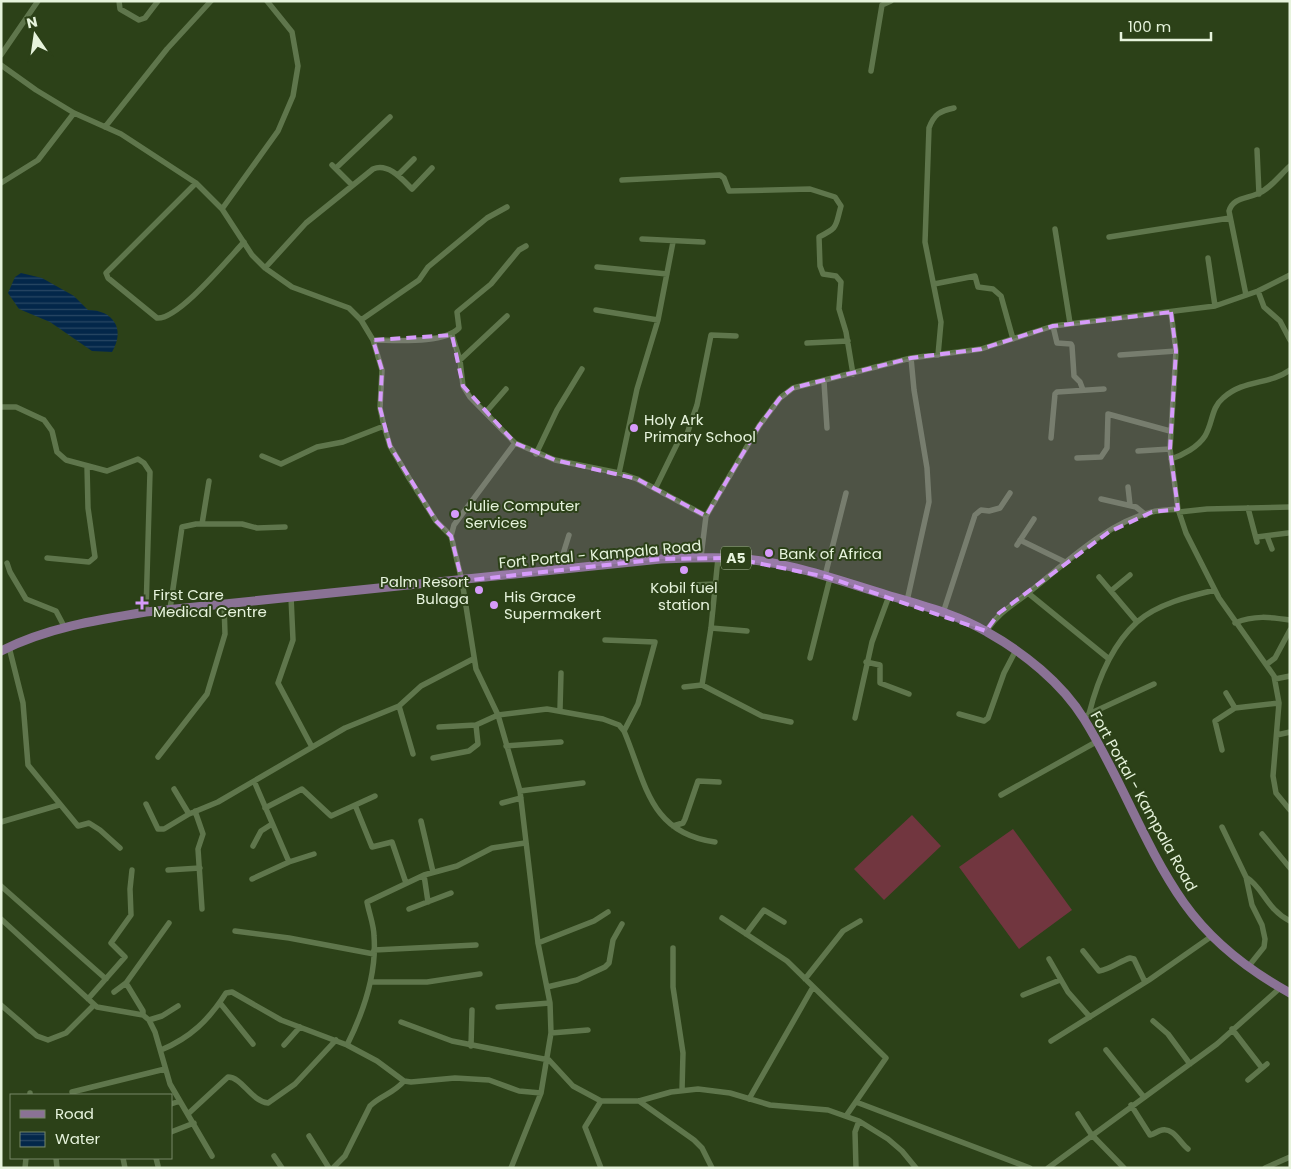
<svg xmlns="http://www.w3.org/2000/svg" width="1291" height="1169" font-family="Poppins,sans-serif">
<defs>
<pattern id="water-rules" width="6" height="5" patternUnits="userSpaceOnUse" patternTransform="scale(1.25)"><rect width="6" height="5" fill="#03274a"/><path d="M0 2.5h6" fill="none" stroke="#284764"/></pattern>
</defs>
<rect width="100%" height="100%" fill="#2c4118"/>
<path fill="#71363f" d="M912,815l29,31 -57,54 -30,-31z
M1013,829l59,81 -53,39 -60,-82z"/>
<path fill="url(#water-rules)" d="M21,273l21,5 32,18 14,14c25,0 38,19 24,42l-20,-1 -42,-29 -31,-13 -11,-16 7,-16z"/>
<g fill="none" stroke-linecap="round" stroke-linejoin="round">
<path stroke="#5f764c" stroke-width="5.5" d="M119,1l1,8 19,11 6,-2 13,-17
M1,55l37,-54
M1,65l35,25 38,23 47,21 75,49 26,26 30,46 13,13 27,19 57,21 12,12 12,20 9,30 -2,38 4,18 6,20 19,32 27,43 15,15 11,45 14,88 22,46 22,76 18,152 12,60 1,30 -10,60 -30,75
M871,71l11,-66 9,-4
M105,127l62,-78 44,-48
M1257,150l2,44
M332,165l20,20
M336,168l54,-51
M398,175l16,-16
M622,180l98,-5 4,3 5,13 81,-2 25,8 6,9c-6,21 -2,21 -22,31l1,29 3,8 13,2 5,6 -2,27 7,23 7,42
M1,183l37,-23 36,-47
M196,183l-90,90 2,5 49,40c21,2 71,-59 87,-76
M222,209l56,-78 15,-35 5,-30 -6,-34 -25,-31
M1055,229l15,94
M1109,237l121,-19
M642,239l61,3
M1208,258l7,48
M597,267l70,7
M265,268l41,-45 67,-54c15,-7 30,11 39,20l20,-21
M934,284l41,-8 3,11 15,2 8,7 12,43
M1258,291l6,16 16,14 10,19
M1246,295l-17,-84c4,-13 16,-12 28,-17 12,-4 23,-19 33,-28
M596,310l62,10
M1171,312l5,39 -6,98 8,60 8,24 33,65 55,78 5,27 -6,73 3,17 14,17
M361,320l58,-40 9,-13 59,-49 20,-11
M1053,326l4,17 14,1 1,2 2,30 6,6 3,8
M452,335l8,25 3,26 7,11 45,46 40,17 64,13 18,6 69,37 -5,41
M373,340c23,0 71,4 86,-12l-2,-16 34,-28 28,-34 7,-4
M807,343l41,-2
M938,355l3,-33 -16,-80 4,-114c5,-14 11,-17 25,-20
M1120,355l56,-4
M460,360l47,-44
M824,382l3,46
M1,407h15l28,13 8,11 5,21 9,8 41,11 31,-12 6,4 6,9 -4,140
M486,412l20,-23
M1051,438l4,-44 2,-2 47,-3
M1138,451l32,-2
M536,454l21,-44 25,-41
M262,456l19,8 36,-17 26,-5 41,-16
M1077,458l24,-1 6,-9 1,-34 62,17
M1171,459c12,-4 27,-12 34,-23 8,-13 6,-28 18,-38 21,-19 46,-13 67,-28
M619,473l18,-84 21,-69 15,-78
M1128,487l2,18
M655,489l24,-49 8,-6 10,-29 14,-70 25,1
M1101,499l35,8 10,8
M1248,508l9,34
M1179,512l28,-3 83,-2
M706,516l53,-90 21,-28 13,-10 118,-30 70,-9 72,-23 162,-20 43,-15 32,-16
M202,524l7,-43
M451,536l3,-11 61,-82
M1267,536l5,13
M1257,537l31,-4
M1020,540l45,22
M1017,545l17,-26
M47,558l42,4 6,-5 -7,-49 -1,-42
M7,563l3,9 16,27 30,12 9,17
M558,570l11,-35
M825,576l21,-83
M1099,577l38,45
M693,585l22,-1
M1112,590l18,-15
M1028,593l81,66
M291,597l2,43 -15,43 34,64
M907,601l22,-99 -2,-34 -13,-78 -3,-32
M170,609l12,-82 14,-3h46l15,4 28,-1
M943,613l32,-98 6,-5 8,1 11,-3 10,-15
M1235,623c19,-8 35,-6 55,-3
M711,628l36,3
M986,631c15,-20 23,-23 42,-38 36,-28 78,-70 124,-81 8,-2 18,-2 26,-3
M605,640l50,2 -17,62 -14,27
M9,647l14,56 5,62 50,61 11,-3 11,7 20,18
M810,658l20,-80
M866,662l14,3v18l29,11
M1267,664l8,-6 15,-28
M1275,679l15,-3
M702,685l9,-57 7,-70
M684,687l18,-2 60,31 29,6
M1226,693l9,15
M399,706l14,48
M560,709l1,-36
M959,714l25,7 4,-3 16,-45 11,-21
M1089,714l65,-30
M855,718l17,-76 17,-46
M1083,718l6,-4c8,-32 23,-69 48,-92 20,-18 53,-26 78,-32
M439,727l37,-2 22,-10 49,-6 56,10 16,6 5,6c22,52 25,102 91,111
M1277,735l13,-3
M506,746l55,-4
M1222,750l-7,-29 20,-13 44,-5
M158,757l49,-63 18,-60 -1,-30
M433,758l36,-7 9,-7 -2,-19
M254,781l35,81
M174,789l15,25
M520,791l63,-8
M1001,795l95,-53
M502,803l19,-5
M146,804l12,25h6l25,-15 29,-12 127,-74 54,-22 22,-20 52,-27
M355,805l17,42 20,-5 14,41
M265,808l37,-19 29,27 44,-20
M195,811l8,23 -5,15 4,60
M421,821l12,51
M1,822l58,-17
M673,826l10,-3 2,-4 13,-38 21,1
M1222,827l24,50 6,28 10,20 3,14 -1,8 -16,20
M1262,834l28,34
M253,846l8,-15 11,-7
M168,870l32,-2
M424,875l4,27
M1246,877c18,11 20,32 44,44
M252,879l37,-17 25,-8
M1,886l105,93
M409,909l42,-16
M722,918l65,43 99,97 -40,58
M1,919l96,88 46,8 6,5 6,12 15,52 42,72
M235,931l54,7 85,16
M746,934l18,-24 20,12
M538,943l56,-22 14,-9
M673,948v39l10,66 -1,37
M374,950l102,-5
M1083,951l16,20c12,-2 21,-10 31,-13l4,1 11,23
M1049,959l19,33 22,25
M805,979l38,-48 17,-10
M371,982h56l53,-8
M126,983l17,28v4
M547,987l30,-7 28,-13 4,-4 4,-23 9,-16
M114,992l12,-9 43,-60
M1023,995l37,-15
M88,999l37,-42 -14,-14 20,-28 -1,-26 2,-19
M220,1003l33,41
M1,1005l36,31 11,4 18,-7 28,-28
M498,1007l52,-4
M149,1020l13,-4 16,-10
M1153,1021l15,13 22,30
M401,1022l51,19 97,19 24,26 28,15h38l32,-9 27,-3 32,4 40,12 58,5 31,11 29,18 14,12 14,17
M1232,1029l30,39
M551,1033l37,-3
M1051,1041l98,-61 63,-44
M284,1045l16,-18
M347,1045c17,-34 30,-71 27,-109 0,-11 -5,-23 -7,-34l57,-27 33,-9 35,-18 33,-5
M471,1046l1,-36
M161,1050c29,-12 48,-30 65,-57l6,-1 49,28 66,25 30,16 27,20 7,1 44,-4 34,2 30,11 22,2
M1106,1050l37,46
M1248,1080l19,-16
M72,1092l93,-23
M30,1095v-2
M749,1099l64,-112
M601,1101l-16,26 16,41
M639,1101l55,39 8,8 10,20
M856,1102l174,66
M171,1104l9,-3
M1131,1105l19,30c5,-1 7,-4 12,-5 11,-3 19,14 26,19
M189,1113l39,-36c14,0 23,24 40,26l27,-19 41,-44
M1078,1114l13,20 33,34
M171,1132l23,-9
M309,1136l20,32
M274,1156l8,12
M56,1158l1,10
M123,1158l2,10
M156,1158l2,8
M25,1168l1,-10
M333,1168l12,-12 25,-50c11,-11 23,-12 34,-25
M856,1168l-1,-36 4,-11
M1048,1168l169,-124 63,-56
M1265,1168l25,-11"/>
<path stroke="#8a7295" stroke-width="9" d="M1,651c45,-23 95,-31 145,-39l515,-53c23,-1 47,-2 70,-1 53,2 106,22 156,37 33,10 70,19 100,37 36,20 75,51 97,87 37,59 60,127 100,184 27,38 66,68 106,90"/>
</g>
<path fill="#d69bfa" fill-opacity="0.2" stroke="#d69bfa" stroke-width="4" stroke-dasharray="10 6" stroke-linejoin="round" d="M1171,312l5,39 -6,98 8,60 -26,3 -43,20 -110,81 -13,18 -159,-54 -95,-19 -71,1 -199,22 -11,-45 -15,-15 -46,-75 -10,-38 2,-38 -9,-30 79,-5 11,51 52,57 40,17 82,19 69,37 53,-90 21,-28 13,-10 118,-30 70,-9 72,-23z"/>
<g fill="#d69bfa" stroke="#2c4118" stroke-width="2">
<circle cx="634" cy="428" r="5"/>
<circle cx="455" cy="514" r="5"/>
<circle cx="769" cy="553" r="5"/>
<circle cx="684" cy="570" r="5"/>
<circle cx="479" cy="590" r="5"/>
<path d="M139.5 595.5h5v5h5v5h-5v5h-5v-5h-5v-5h5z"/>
<circle cx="494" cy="605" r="5"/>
</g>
<g text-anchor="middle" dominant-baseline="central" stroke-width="4" stroke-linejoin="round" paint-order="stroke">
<rect fill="#2c4118" stroke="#aebea1" stroke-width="1" x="721" y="546.5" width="30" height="23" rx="4"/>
<g font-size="14" font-weight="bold" fill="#e6f3dc">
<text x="736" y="558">A5</text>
</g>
<g font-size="15" fill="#e6f3dc" stroke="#2c4118" text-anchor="start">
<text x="644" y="419">Holy Ark<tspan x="644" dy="17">Primary School</tspan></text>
<text x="465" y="505">Julie Computer<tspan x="465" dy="17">Services</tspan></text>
<text x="779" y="553">Bank of Africa</text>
<text x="469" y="581" text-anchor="end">Palm Resort<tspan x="469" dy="17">Bulaga</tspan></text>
<text x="684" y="587" text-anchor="middle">Kobil fuel<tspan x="684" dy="17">station</tspan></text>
<text x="153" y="594">First Care<tspan x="153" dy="17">Medical Centre</tspan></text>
<text x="504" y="596">His Grace<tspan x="504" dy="17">Supermakert</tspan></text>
</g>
<g font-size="15" fill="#e6f3dc" stroke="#2c4118">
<text transform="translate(600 554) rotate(-5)">Fort Portal - Kampala Road</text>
<text transform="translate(1144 801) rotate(61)">Fort Portal - Kampala Road</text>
</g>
</g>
<rect width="1291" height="1169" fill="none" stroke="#e6f3dc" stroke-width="5"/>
<rect x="10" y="1094" width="162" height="65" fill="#2c4118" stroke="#768866"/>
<rect x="20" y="1110" width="25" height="8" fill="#8a7295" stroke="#768866"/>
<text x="55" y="1119" font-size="15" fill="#e6f3dc">Road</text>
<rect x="20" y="1132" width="25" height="15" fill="url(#water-rules)" stroke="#768866"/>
<text x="55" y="1144" font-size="15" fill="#e6f3dc">Water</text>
<g transform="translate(35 35) rotate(347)" stroke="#2c4118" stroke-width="4" paint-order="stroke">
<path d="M0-4L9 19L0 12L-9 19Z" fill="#e6f3dc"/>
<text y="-8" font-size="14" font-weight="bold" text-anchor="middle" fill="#e6f3dc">N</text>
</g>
<path d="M1121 32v8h90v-8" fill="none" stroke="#e6f3dc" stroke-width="2.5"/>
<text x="1128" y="32" font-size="15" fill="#e6f3dc" stroke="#2c4118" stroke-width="4" paint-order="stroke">100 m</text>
</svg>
